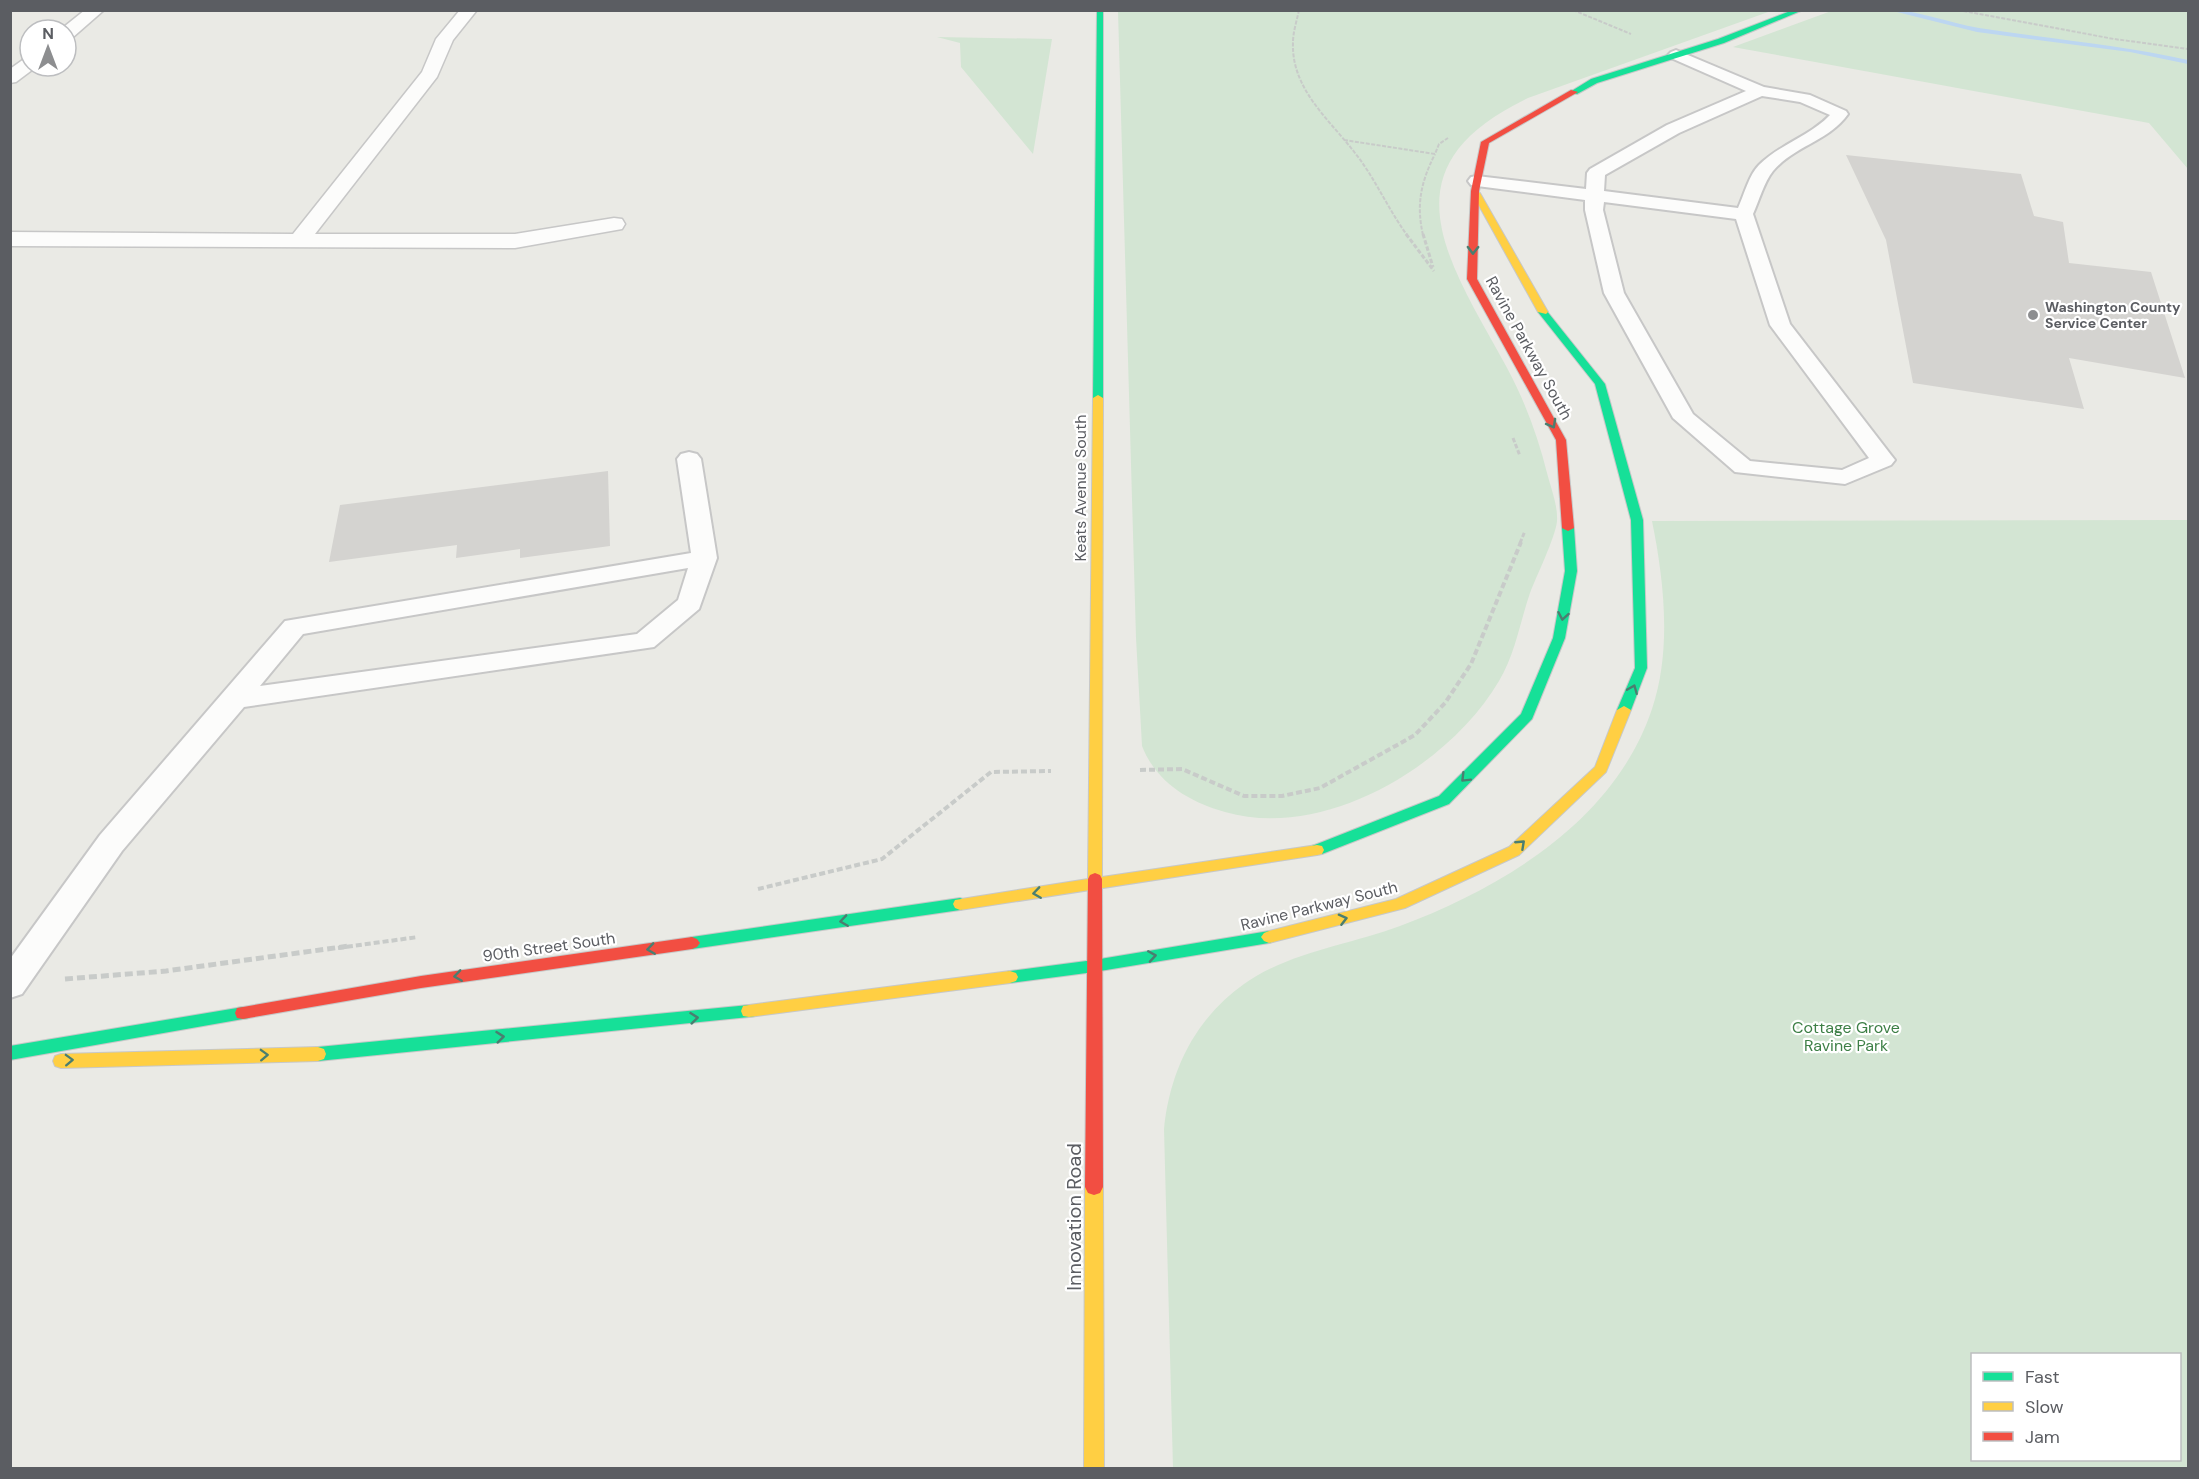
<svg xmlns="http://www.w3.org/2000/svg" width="2199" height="1479" font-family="'DM Sans',sans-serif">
<rect width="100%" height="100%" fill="#eaeae5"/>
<path fill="#d3e5d3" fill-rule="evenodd" d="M1834,10l354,1v158l-39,-46 -416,-76z
M1118,11h653l-243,87c-147,70 -80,162 -22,268 18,33 32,70 41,107 4,15 11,33 10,48 -1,15 -21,56 -27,72 -10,29 -15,62 -31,88 -50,85 -175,160 -274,131 -36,-10 -69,-30 -83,-66l-6,-108z
M937,37l115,2 -19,115 -72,-87 -1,-24z
M2188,520v948h-1015l-9,-339c6,-59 31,-110 80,-145 45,-32 105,-39 156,-58 104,-39 215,-106 252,-217 20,-59 12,-129 0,-188zM1972,1354h208v106h-208z"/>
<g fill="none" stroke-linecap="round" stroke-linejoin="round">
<path fill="#bcd6f1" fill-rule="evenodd" d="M1889,10c30,0 59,13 90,18 70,11 140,17 209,32v4l-58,-12 -153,-20z"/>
</g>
<path fill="#d4d3d0" d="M1846,155l175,19 13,42 29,6 6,41 82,9 34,106 -116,-20 15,51 -171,-26 -27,-143z
M608,471l2,75 -90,12v-9l-64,9 1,-13 -128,17 11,-57z"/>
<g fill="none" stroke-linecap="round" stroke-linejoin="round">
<defs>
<path id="lane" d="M1676,50l88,37 46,8 36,16 2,3c-19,27 -54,32 -75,57 -9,11 -14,30 -20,43l37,110 101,131 4,5 -4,5 -46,19 -110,-12 -62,-54 -69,-125 -19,-83v-10l-108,-14 -6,-1 -3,-4 3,-4 6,-1 109,13 1,-16 3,-4 77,-44 79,-34 -75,-33 -3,-3 3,-3zM1762,96l38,6 30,13c-20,21 -50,29 -71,50 -10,10 -15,30 -21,43l-134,-17 1,-16 74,-42zM1604,202l132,17 34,106 99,133 -27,12 -92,-9 -57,-47 -69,-121 -21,-83z
M689,452l8,2 4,5 16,99 -18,51 -45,38 -410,60 -122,144 -100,143 -12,4v-39l90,-124 185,-214 406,-68 -14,-94 4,-5zM688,568l-10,32 -41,34 -377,52 43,-52z"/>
<path id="street" d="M85,10h19l-32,28 -6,1v-9h-6z
M460,10h17l-24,30 -16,37 -122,157h200l99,-16 8,1 3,5 -3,5 -107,19 -505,-2v-14l283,2 129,-162 14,-33z
M30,58v8l6,1 -20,15 -6,1v-14l14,-10z"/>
<path id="fast" d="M1097,10h6v388l-5,3 -5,-3z
M1793,10h10l-79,33 -127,40 -20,11 -7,-2 21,-13 127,-40z
M1543,309l3,1 59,74 38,136 4,148 -16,42 -7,4 -7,-4 18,-42 -4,-148 -36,-136 -57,-72z
M1568,525l6,3 3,43 -12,67 -33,81 -83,85 -127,50h-10l-2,-4 2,-4 127,-50 82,-82 32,-76 12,-67 -3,-43z
M960,898l5,2 2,4 -2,4 -5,2 -268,39 -5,-2 -3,-4 3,-4 5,-2z
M1269,931l5,2 3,4 -3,4 -5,2 -175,29 -84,11 -6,-2 -2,-4 2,-4 6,-2 84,-11z
M749,1005l6,1 2,5 -2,5 -6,1 -431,44 -6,-2 -2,-5 2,-5 6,-2z
M243,1007l6,1 2,5 -2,5 -6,1 -233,41v-14z"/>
<path id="slow" d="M1476,190l4,3 68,119 -2,2 -8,-2 -66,-119z
M1098,395l5,3 -1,479 215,-32 5,1 2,4 -2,4 -5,1 -357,55 -5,-2 -2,-4 2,-4 133,-21 5,-481z
M1624,706l7,4 -25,62 -87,83 -114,53 -136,35 -5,-2 -3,-4 3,-4 5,-2 127,-32 113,-52 86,-80 22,-57z
M1010,971l6,2 2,4 -2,4 -6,2 -261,34 -6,-1 -2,-5 2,-5 6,-1z
M318,1047l6,2 2,5 -2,5 -6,2 -257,7 -6,-2 -2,-5 2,-5 6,-2z
M1094,1179l6,2 3,6 1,281h-20l1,-281 3,-6z"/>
<path id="jam" d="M1571,90l7,2 -89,51 -10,48 -2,88 89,161 8,88 -6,3 -6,-3 -6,-88 -89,-161 4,-88 10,-49z
M1095,873l5,2 2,4 1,308 -3,6 -6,2 -6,-2 -3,-6 3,-308 2,-4z
M692,937l5,2 3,4 -3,4 -5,2 -271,39 -178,31 -6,-1 -2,-5 2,-5 6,-1 178,-31z"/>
</defs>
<use href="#lane" stroke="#c7c7c7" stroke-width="4"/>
<use href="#street" stroke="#c7c7c7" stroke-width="3"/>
<use href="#fast" stroke="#c7c8c8" stroke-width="2"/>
<use href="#slow" stroke="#c7c8c8" stroke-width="2"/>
<use href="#jam" stroke="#c7c8c8" stroke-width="2"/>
<path stroke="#c8cbc9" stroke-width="2" stroke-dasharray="4 1.5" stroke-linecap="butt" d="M1299,10c-2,10 -6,22 -6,32 -2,47 36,77 62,111 20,25 33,56 52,82
M1573,10l58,24
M1958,10l156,29 74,10
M1344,140l91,14 4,-10 9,-6
M1423,235c-7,-31 -2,-53 12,-81"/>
<path stroke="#c8cbc9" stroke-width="3" stroke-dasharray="4.5 2" stroke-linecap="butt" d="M1406,234l28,37
M1423,234l10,33
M1513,438l7,18
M1520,543l5,-12"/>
<path stroke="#c8cbc9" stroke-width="4" stroke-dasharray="6 3" stroke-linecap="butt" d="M1140,770l42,-1 62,27h38l38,-8 95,-53 30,-32 26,-39 50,-122
M758,889l124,-30 109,-87 60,-1
M338,948l80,-11"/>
<path stroke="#c8cbc9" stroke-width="5" stroke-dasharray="8 4" stroke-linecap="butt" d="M65,979l101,-8 183,-25"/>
<use href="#lane" fill="#fcfcfb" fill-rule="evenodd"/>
<use href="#street" fill="#fcfcfb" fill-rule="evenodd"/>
<use href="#fast" fill="#16e098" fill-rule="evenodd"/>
<use href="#slow" fill="#ffcf43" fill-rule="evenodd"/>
<use href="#jam" fill="#f24e42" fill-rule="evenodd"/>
</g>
<defs><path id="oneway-chevron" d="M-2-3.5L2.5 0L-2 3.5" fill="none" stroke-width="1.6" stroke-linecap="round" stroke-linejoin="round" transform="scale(1.5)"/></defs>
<g stroke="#4a7e70">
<use href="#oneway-chevron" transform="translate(1473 250) rotate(91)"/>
<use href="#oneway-chevron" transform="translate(1552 424) rotate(61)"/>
<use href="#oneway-chevron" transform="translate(1563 616) rotate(100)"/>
<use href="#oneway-chevron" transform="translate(1633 689) rotate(-68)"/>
<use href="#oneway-chevron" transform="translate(1465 778) rotate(135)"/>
<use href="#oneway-chevron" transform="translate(1521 844) rotate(-43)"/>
<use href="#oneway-chevron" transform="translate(1037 893) rotate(172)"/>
<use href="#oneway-chevron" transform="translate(1343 919) rotate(-14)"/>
<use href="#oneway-chevron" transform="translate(844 921) rotate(172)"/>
<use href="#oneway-chevron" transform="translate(651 949) rotate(172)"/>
<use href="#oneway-chevron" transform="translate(1152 956) rotate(-9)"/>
<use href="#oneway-chevron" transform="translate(458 976) rotate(172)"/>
<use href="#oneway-chevron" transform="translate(694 1018) rotate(-6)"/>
<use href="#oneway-chevron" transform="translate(500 1037) rotate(-6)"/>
<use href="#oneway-chevron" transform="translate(264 1055) rotate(-2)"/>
<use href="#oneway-chevron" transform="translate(69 1060) rotate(-2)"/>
</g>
<circle fill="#8d8e90" stroke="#fff" stroke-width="2" cx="2033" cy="315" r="6"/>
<g text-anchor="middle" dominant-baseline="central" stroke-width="4.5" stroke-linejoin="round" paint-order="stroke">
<g font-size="14" font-weight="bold" fill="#5b5d62" stroke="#fff" text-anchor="start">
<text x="2045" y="307">Washington County<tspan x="2045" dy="16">Service Center</tspan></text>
</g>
<g font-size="16" fill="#5b5d62" stroke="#fff">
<text transform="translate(1529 348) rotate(61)">Ravine Parkway South</text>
<text transform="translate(1080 488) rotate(-90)">Keats Avenue South</text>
<text transform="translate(1319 906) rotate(-14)">Ravine Parkway South</text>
<text transform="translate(549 947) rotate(-8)">90th Street South</text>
</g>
<g font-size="16" fill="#3d7f46" stroke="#fff">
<text x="1846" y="1027">Cottage Grove<tspan x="1846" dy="18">Ravine Park</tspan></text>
</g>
<g font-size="20" fill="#5b5d62" stroke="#fff">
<text transform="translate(1074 1217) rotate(-90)">Innovation Road</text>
</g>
</g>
<rect width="2199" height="1479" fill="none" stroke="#5b5d62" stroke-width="24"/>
<rect x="1971" y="1353" width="210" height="108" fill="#ffffff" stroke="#bdbec0" stroke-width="1.5"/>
<rect x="1983" y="1372" width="30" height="9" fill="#16e098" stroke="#bdbec0" stroke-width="1.5"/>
<text x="2025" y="1383" font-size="18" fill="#5b5d62">Fast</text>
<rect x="1983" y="1402" width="30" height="9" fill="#ffcf43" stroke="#bdbec0" stroke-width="1.5"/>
<text x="2025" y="1413" font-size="18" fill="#5b5d62">Slow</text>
<rect x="1983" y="1432" width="30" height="9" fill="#f24e42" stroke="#bdbec0" stroke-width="1.5"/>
<text x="2025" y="1443" font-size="18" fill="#5b5d62">Jam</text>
<g transform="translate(48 48)"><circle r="28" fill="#ffffff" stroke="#bdbec0" stroke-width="1.5"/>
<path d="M0-4.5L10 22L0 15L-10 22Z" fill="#8d8e90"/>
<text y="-9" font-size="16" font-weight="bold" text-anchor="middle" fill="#5b5d62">N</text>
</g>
</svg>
